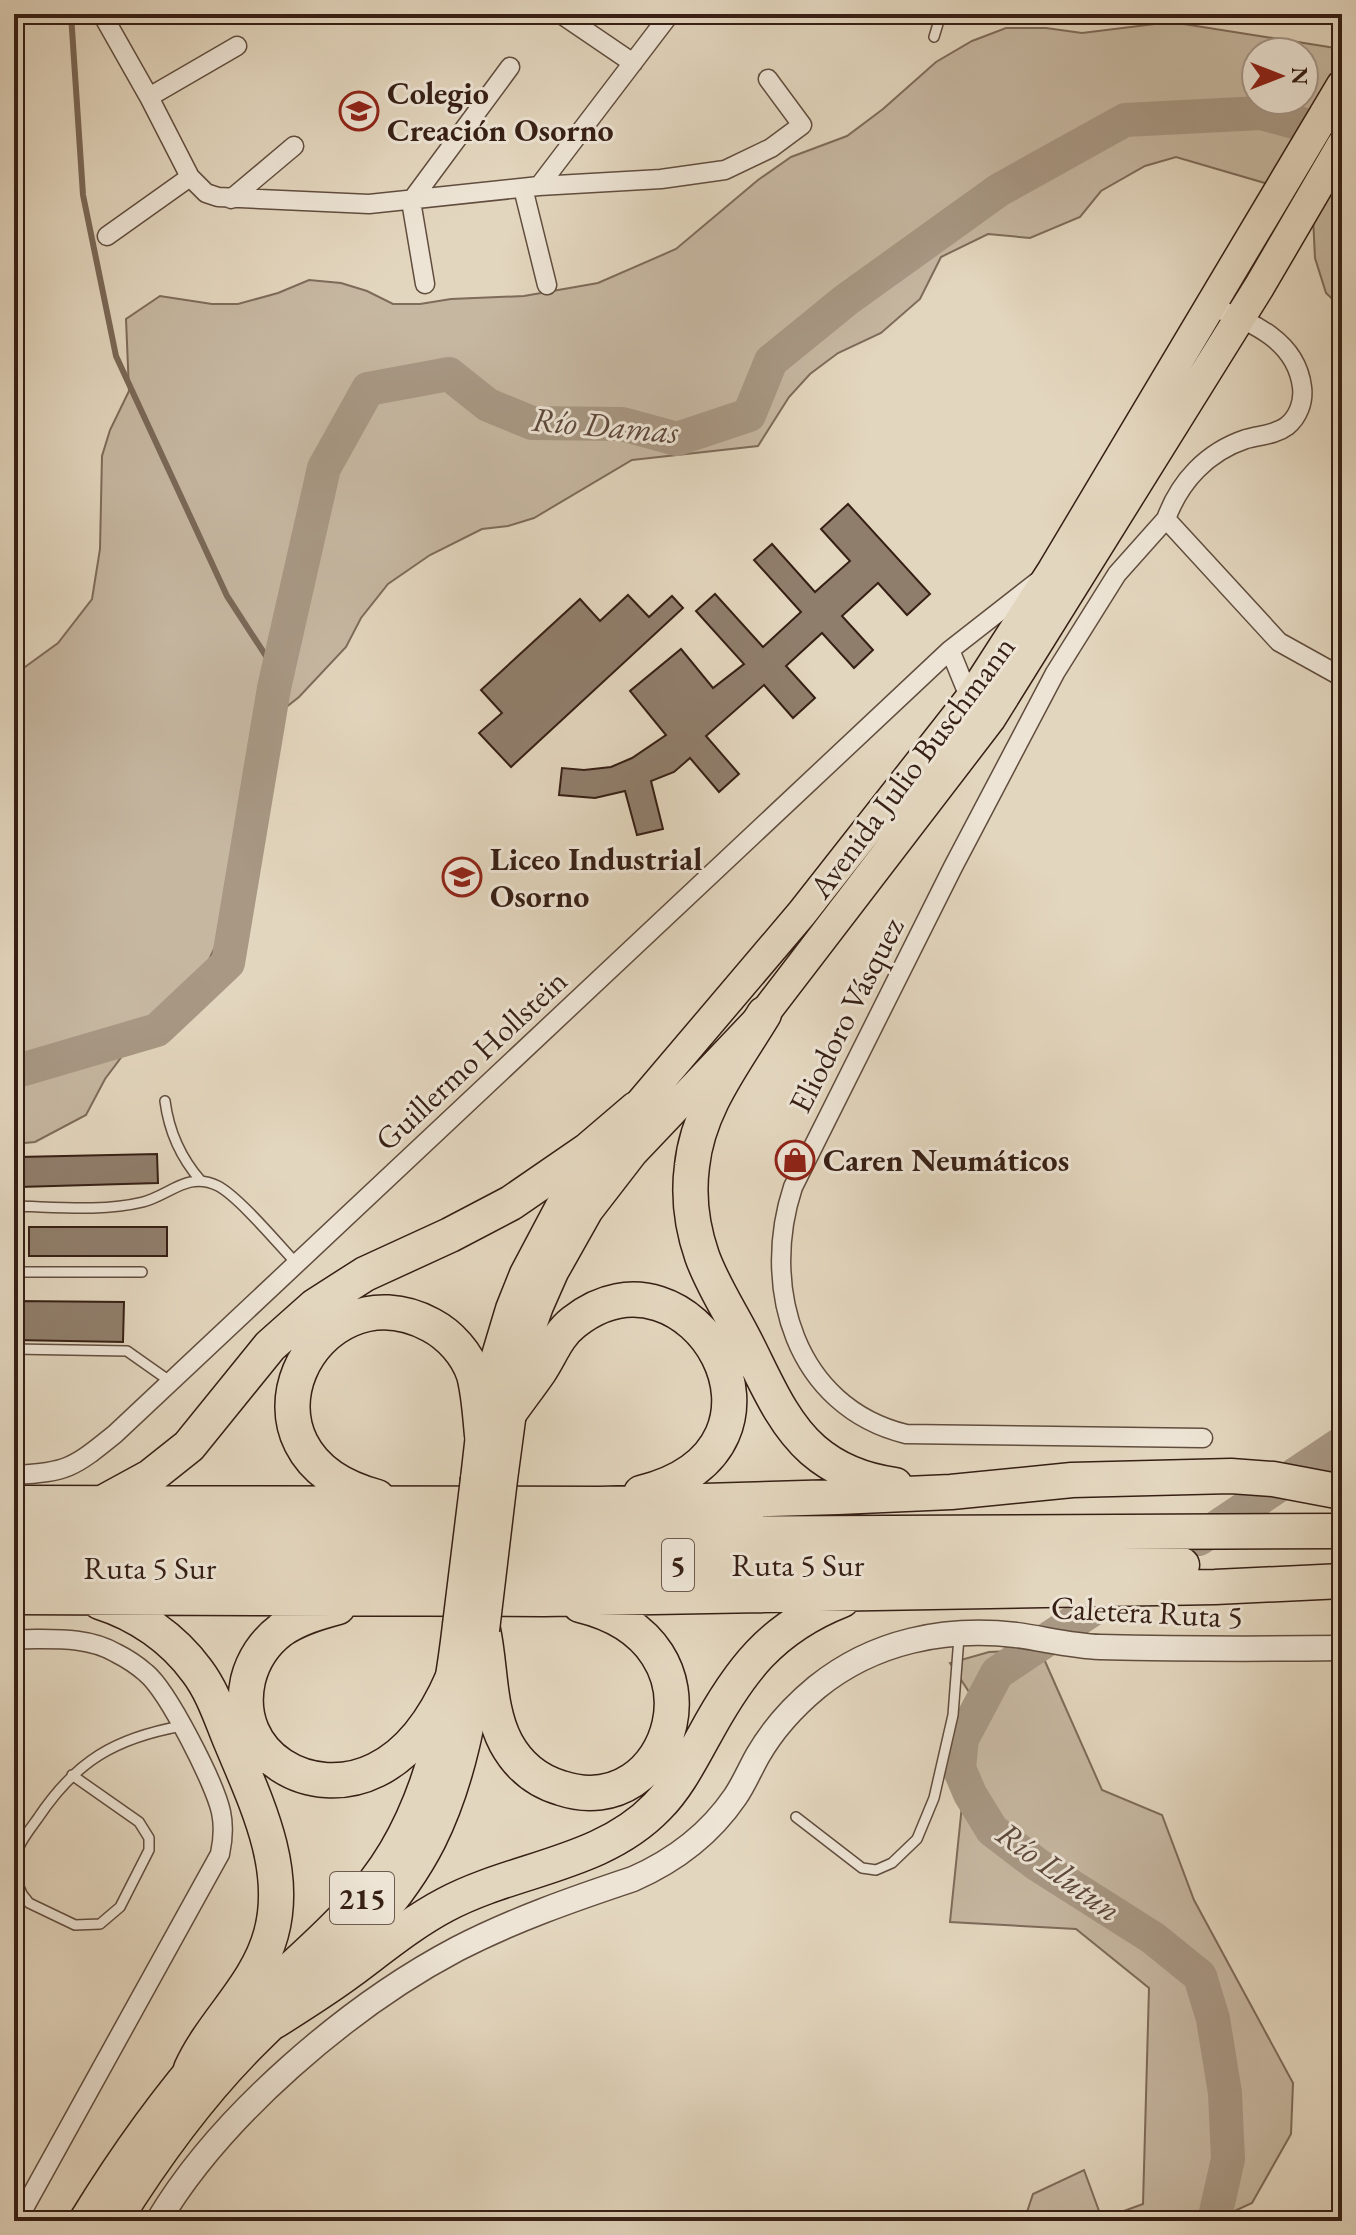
<svg xmlns="http://www.w3.org/2000/svg" width="1356" height="2235" font-family="'EB Garamond',serif">
<rect width="100%" height="100%" fill="#e3d6be"/>
<filter id="stains"><feTurbulence type="fractalNoise" baseFrequency=".0025" numOctaves="4"/><feColorMatrix values="0 0 0 0 .2 0 0 0 0 .09 0 0 0 0 .02 0 0 0 .5 -.17"/></filter>
<radialGradient id="worn" r=".72"><stop offset=".6" stop-color="#630" stop-opacity="0"/><stop offset="1" stop-color="#630" stop-opacity=".3"/></radialGradient>
<path fill="#c6b7a1" stroke="#7e6b5a" stroke-width="2" fill-rule="evenodd" d="M1171,22l171,27v259l-16,-15 -11,-35 -2,-41 -21,-26 -116,-34 -31,9 -44,25 -21,26 -50,21 -42,-4 -47,23 -21,42 -39,34 -43,20 -28,21 -21,23 -31,49 -126,14 -98,58 -26,8 -26,3 -52,26 -42,29 -27,34 -15,29 -47,50 -24,19 -13,18 -13,68v45l-5,32 -14,37 -26,54 -21,32 -26,29 -34,24 -18,24 -19,36 -51,27 -21,2v-469l44,-32 34,-44 8,-50 2,-93 8,-26 19,-39 -3,-72 34,-23 52,8h26l40,-11 31,-13 32,3 26,8 26,13h27l31,-5 73,-3 74,-13 78,-34 82,-69 33,-23 56,-21 36,-27 53,-47 36,-21 34,-13h40l36,5zM1256,52h48v48h-48z
M1040,1650l62,140 60,25 32,85 99,183 -2,51 -39,69 -39,18h-189l9,-27 51,-24 18,49 41,-15 6,-216 -73,-59 -126,-7 23,-224 -23,-35 39,-11z"/>
<g fill="none" stroke-linecap="round" stroke-linejoin="round">
<path stroke="#7a6857" stroke-width="6" d="M71,14l12,181 33,161 111,240 50,77"/>
<path stroke="#a89884" stroke-width="34" d="M14,1072l143,-42 71,-67 46,-275 50,-220 44,-79 81,-15 39,31 44,18 90,1 55,15 72,-24 22,-54 75,-61 153,-110 126,-70 136,-7 81,22
M1199,1539l143,-96
M1135,1581l-138,92 -35,66 -3,29 11,26 22,36 46,35 115,73 47,38 13,43 12,74 3,66 -14,62"/>
</g>
<path fill="#907e6c" stroke="#361f14" stroke-width="2" d="M848,504l82,90 -23,21 -29,-32 -36,33 31,34 -19,18 -32,-35 -36,33 29,32 -22,20 -29,-33 -58,51 33,38 -20,18 -29,-34 -16,14 -23,9 12,48 -26,6 -12,-44 -30,7 -36,-3 3,-27 22,2 27,-3 21,-9 34,-23 -36,-44 51,-42 32,39 31,-24 -48,-53 19,-17 48,53 38,-35 -47,-52 18,-16 43,48 35,-31 -29,-32z
M628,595l21,22 23,-21 11,12 -172,159 -32,-34 23,-20 -21,-23 99,-91 20,22z
M157,1154l1,29 -139,4 -1,-30z
M29,1227h138v29h-138z
M14,1301l110,1 -1,40 -109,-2z"/>
<g fill="none" stroke-linecap="round" stroke-linejoin="round">
<defs>
<path id="service" d="M934,37l7,-23
M165,1101c4,31 15,56 36,80
M14,1206c42,1 88,6 129,-4 27,-7 45,-31 75,-16 21,11 61,59 79,78
M17,1206l-1,66h126
M14,1349l113,2 44,31
M796,1817l66,51 14,2 16,-7 25,-24 17,-41 19,-83 6,-78
M14,1862c3,-17 14,-30 24,-44 38,-57 77,-80 144,-92
M14,1874l8,20 7,9 46,22 25,-1 20,-17 29,-57v-12l-10,-16 -67,-47"/>
<path id="minor" d="M102,14l47,83 41,80 16,16 12,4 151,7 170,-18 122,-7 64,-9 46,-22 31,-23 -34,-46
M561,14l72,49
M149,97l88,-51
M539,186l131,-172
M523,188l24,97
M231,199l63,-53
M107,236l83,-59
M425,284l-14,-83 99,-134
M1211,306c39,16 85,33 91,81 2,15 -4,30 -15,39 -12,9 -27,9 -41,13 -39,13 -66,42 -80,80l113,123 63,35
M1166,519l-49,55 -62,99 -102,194 -160,320c-33,100 2,220 113,247l297,4
M950,650l20,49
M14,1475c54,-3 59,-7 101,-41l835,-784 87,-68
M14,1639c34,1 71,-4 102,14 10,5 21,12 30,20 22,18 69,111 75,139 3,14 2,28 -1,42l-203,367"/>
<path id="tertiary" d="M158,2221c63,-106 191,-215 299,-272 56,-29 116,-50 176,-70 41,-18 76,-44 102,-82 9,-13 15,-28 23,-42 15,-26 36,-49 59,-68 57,-46 128,-60 199,-52 29,4 56,11 84,12 81,2 161,2 242,1"/>
<path id="primary" d="M511,1410l15,-70 12,-34 15,-34 35,-62 44,-57 132,-139 226,-295 269,-432 83,-142
M485,1411l4,-29 22,-73 14,-35 36,-68 45,-62 196,-231 168,-214 83,-129 289,-485"/>
<path id="trunk" d="M477,1479l5,-44
M501,1479l9,-67
M85,2221c46,-75 96,-144 157,-207 53,-53 114,-97 153,-163 40,-68 55,-148 64,-226
M115,2221c40,-64 83,-124 136,-177 64,-65 137,-121 179,-204 30,-60 41,-127 51,-193"/>
<path id="motorway" d="M764,1014c-29,48 -66,94 -72,152 -4,30 0,61 10,90 10,28 27,54 41,81 20,38 37,84 70,113 23,20 52,31 82,35
M510,1412c10,-14 20,-27 29,-40 12,-18 18,-37 35,-50 116,-92 246,126 67,171
M377,1497c-161,-43 -63,-235 54,-172 19,10 36,29 43,50 5,19 6,40 8,60
M106,1501l44,-24 39,-31 81,-100 45,-40 50,-32 85,-39 61,-32 77,-53 48,-41
M14,1503l586,1 238,-7 113,-5 121,-12 159,-4 42,3 69,13
M14,1537l1328,-6
M14,1569l1168,-4
M14,1597l530,2 671,-12 127,-6
M100,1602c38,12 73,36 97,69 16,21 24,47 34,71 25,60 58,126 40,192 -14,52 -58,87 -80,135
M338,1607c-19,5 -40,11 -57,23 -16,12 -28,30 -33,50 -17,76 64,122 128,90 37,-18 61,-56 77,-93
M483,1630c8,37 5,79 23,113 12,22 31,38 55,45 111,37 172,-146 19,-183
M275,2021c25,-16 51,-32 75,-50 31,-23 61,-48 95,-66 69,-37 156,-40 212,-98 20,-20 33,-46 47,-71 35,-65 67,-108 138,-136"/>
</defs>
<use href="#service" stroke="#614d3e" stroke-width="12"/>
<use href="#minor" stroke="#614d3e" stroke-width="21"/>
<use href="#tertiary" stroke="#614d3e" stroke-width="27"/>
<use href="#primary" stroke="#361f14" stroke-width="33"/>
<use href="#trunk" stroke="#361f14" stroke-width="35"/>
<use href="#motorway" stroke="#361f14" stroke-width="37"/>
<use href="#service" stroke="#ede4d5" stroke-width="9"/>
<use href="#minor" stroke="#ede4d5" stroke-width="18"/>
<use href="#tertiary" stroke="#ede4d5" stroke-width="24"/>
<use href="#primary" stroke="#e3d6be" stroke-width="30"/>
<use href="#trunk" stroke="#e3d6be" stroke-width="32"/>
<use href="#motorway" stroke="#e3d6be" stroke-width="34"/>
<defs>
<path id="trunk-bridge" d="M459,1625l18,-146
M483,1630l18,-151"/>
</defs>
<use href="#trunk-bridge" stroke="#361f14" stroke-width="35" stroke-linecap="butt"/>
<use href="#trunk-bridge" stroke="#e3d6be" stroke-width="32"/>
</g>
<defs>
<symbol id="school-ring" viewBox="-11 -11 22 22"><circle r="9.5" fill="#ede4d5" stroke="#8f2418" stroke-width="1.5"/><path d="M0-5L7-2L0 1L-7-2ZM-4 1L0 2.5L4 1V4Q0 6-4 4Z" fill="#8f2418"/></symbol>
<symbol id="shop-ring" viewBox="-11 -11 22 22"><circle r="9.5" fill="#ede4d5" stroke="#8f2418" stroke-width="1.5"/><path d="M-5-2.5h2.3a2.7 3.5 0 0 1 5.4 0H5L5.5 6h-11ZM-1.5-2.5h3a1.5 2.3 0 0 0-3 0Z" fill="#8f2418"/></symbol>
</defs>
<g fill-rule="evenodd">
<use href="#school-ring" x="337" y="89" width="44" height="44"/>
<use href="#school-ring" x="440" y="855" width="44" height="44"/>
<use href="#shop-ring" x="773" y="1138" width="44" height="44"/>
</g>
<g text-anchor="middle" dominant-baseline="central" stroke-width="6" stroke-linejoin="round" paint-order="stroke">
<g fill="#ede4d5" stroke="#6d5a4e" stroke-width="2">
<rect x="662" y="1539" width="32" height="52" rx="6"/>
<rect x="330" y="1872" width="64" height="52" rx="6"/>
</g>
<g font-size="30" font-weight="bold" fill="#361f14">
<text x="678" y="1565">5</text>
<text x="362" y="1898">215</text>
</g>
<g font-size="32" font-weight="bold" fill="#361f14" stroke="#ede4d5" text-anchor="start">
<text x="387" y="93">Colegio<tspan x="387" dy="37">Creación Osorno</tspan></text>
<text x="490" y="859">Liceo Industrial<tspan x="490" dy="37">Osorno</tspan></text>
<text x="823" y="1160">Caren Neumáticos</text>
</g>
<g font-size="32" fill="#361f14" stroke="#ede4d5">
<text transform="translate(912 767) rotate(-53)">Avenida Julio Buschmann</text>
<text transform="translate(846 1015) rotate(-63)">Eliodoro Vásquez</text>
<text transform="translate(471 1060) rotate(-43)">Guillermo Hollstein</text>
<text x="798" y="1565">Ruta 5 Sur</text>
<text x="150" y="1568">Ruta 5 Sur</text>
<text transform="translate(1147 1612) rotate(3)">Caletera Ruta 5</text>
</g>
<g font-size="34" font-style="italic" fill="#5e493b" stroke="#ede4d5">
<text transform="translate(605 425) rotate(5)">Río Damas</text>
<text transform="translate(1059 1871) rotate(36)">Río Llutun</text>
</g>
</g>
<rect width="1356" height="2235" fill="none" stroke="#e3d6be" stroke-width="48"/>
<rect x="16" y="16" width="1324" height="2203" fill="none" stroke="#361f14" stroke-width="4"/>
<rect x="24" y="24" width="1308" height="2187" fill="none" stroke="#361f14" stroke-width="2"/>
<g transform="translate(1280 76) rotate(90)"><circle r="38" fill="#ede4d5" stroke="#a49588" stroke-width="2"/>
<path d="M0-6L14 30L0 20L-14 30Z" fill="#8f2418"/>
<text y="-12" font-size="22" font-weight="bold" text-anchor="middle" fill="#361f14">N</text>
</g>
<rect width="100%" height="100%" filter="url(#stains)"/>
<rect width="100%" height="100%" fill="url(#worn)"/>
</svg>
